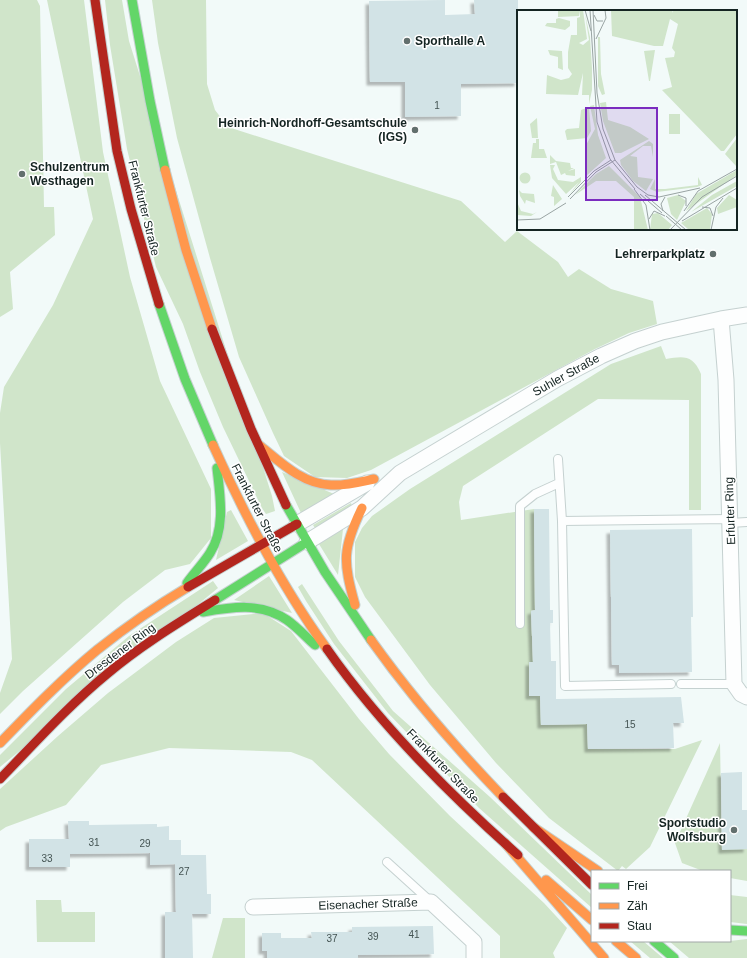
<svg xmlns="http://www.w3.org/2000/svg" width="747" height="958" font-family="Arial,sans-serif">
<defs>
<filter id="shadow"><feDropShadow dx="-3.5" dy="3.5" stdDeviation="1" flood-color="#0004"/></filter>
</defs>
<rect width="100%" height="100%" fill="#f2faf9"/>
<path fill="#d0e5ca" d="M0,0h37l3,6 4,201h10l1,28 -45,37 3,37 -13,8v-109h8h-8z
M47,0h37l19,152 27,125 30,104 51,108v49l-21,26 -25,6 -42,32 -100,89 -23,23v-21l12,-34 -12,-216v-30l4,-26 49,-82 40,-86z
M105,0h17l7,41 143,455 3,15 -9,3 -4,-6 -39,-81 -23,-55 -17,-48 -27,-57 -29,-118 -17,-104z
M152,0h54l1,84 8,26 13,17 233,74 44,41 12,-11 41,31 10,15 11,-8 32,20 42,12 4,23 -28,9 -34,16 -224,121 -24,8 -32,-1 -31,-21 -11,-23 -34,-76 -29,-99 -33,-120 -19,-95z
M661,346l5,13c18,-3 27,-4 35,15v136h-12v-110l-91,-1 -135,87 -4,16 2,18 73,-11 1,101 -4,1 2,51h-4v34h11l1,29 46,-1 1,25h87l27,-9 -52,107 -24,22 -4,-3 -4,5 -69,-53 -53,-55 -66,-78 -65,-88 -10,-20v-35l7,-14 10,-12 38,-27 201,-125z
M282,472l52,22 -33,19z
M351,503l1,3 -37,22 -2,-3z
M231,510l17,31 -32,19 11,-48z
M343,529l-5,46 -19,-31z
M269,576l23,37 -58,-13z
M213,581l5,7 -218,179v-12l66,-66 63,-53z
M302,584l37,57 54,70 97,86 102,98v13l-113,-100 -91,-95 -54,-69 -28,-43 -8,-14z
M263,613l28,18 68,88 30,35 61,62 94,87 23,25 -14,25 2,5h-55v-22l-188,-176 -21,-8 -122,-4 -68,17 -35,40 -60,22 -6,4v-42l58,-53 50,-43 68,-51 38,-24z
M720,743l2,106h25v32l-17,-3v-7h-27l-21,-8 -7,-20z
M730,895l17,2v27l-17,-2z
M36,900h25l1,12h33v30h-58z
M223,918h22v40h-33z
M747,939v19h-58l-20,-17h61z
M630,941h13l20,17h-13z"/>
<path fill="#d2e3e6" filter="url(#shadow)" d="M445,0v15l30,-1 -1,-14h44v83l-57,1v32l-56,1v-35h-35l-1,-81z
M534,509h15l1,101h3v13h-3l1,38h5v38l125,-2 3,26h-11l1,25 -86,1 -1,-25 -46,1 -1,-29h-11v-34h4l-2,-51 4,-1z
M692,529l1,88h-2l1,55 -73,1v-8h-7l-2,-135z
M742,772v38h5v39l-25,1 -1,-77z
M68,821h21v4l68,-1v3l12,-1v14h12v15h25l1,39h4v20h-19l1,44h-28v-46h11l-1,-48 -25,1v-12l-80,1v13h-41v-28h40z
M433,926l1,28 -76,1v3h-91v-7h-5v-18h19v5h31l-1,-6h41v-5z"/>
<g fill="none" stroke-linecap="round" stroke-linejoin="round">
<defs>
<path id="lane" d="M558,459l4,62
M730,523l17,-1
M520,624v-118l15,-12 24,-11
M671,684l-106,2 -3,-165 168,-2
M681,684h53
M387,862l43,39"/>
<path id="street" d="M721,319l5,61 8,304 7,10 6,3
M297,524l70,-41
M307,542l55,-34 38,-35 157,-94 44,-23 34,-15 27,-9 59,-13 26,-4
M253,907l178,-5 43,40v16"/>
<path id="fast" d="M132,0l18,101 15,69
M159,304l26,75 28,66
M286,505l39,67 46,68
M187,583c7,-10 16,-19 23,-30 16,-25 10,-57 7,-85
M215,600l92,-58
M203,612c29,-5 58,-10 84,8 10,7 19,17 28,25
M730,930l17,1
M654,941l20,17"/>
<path id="slow" d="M165,170l21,80 26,79
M213,445c32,71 68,141 114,204
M259,445c21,17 43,39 72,40 14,1 29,-3 43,-6
M355,605c-12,-44 -13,-56 7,-97
M371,640c40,56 84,107 132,157
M0,743c31,-32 63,-65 97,-93 29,-23 59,-44 91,-63
M533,827l65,44
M505,843l99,115
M546,880l46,40
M616,941l20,17"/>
<path id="jam" d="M95,0l22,151 14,58 28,95
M212,329l39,100 35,76
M188,587l109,-63
M327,649c54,77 121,144 191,206
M0,779c35,-36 68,-73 107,-105 33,-28 71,-51 108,-74
M503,797l89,88"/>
</defs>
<use href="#lane" stroke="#c5d1d0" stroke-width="10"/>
<use href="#street" stroke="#c5d1d0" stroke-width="17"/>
<use href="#fast" stroke="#c5d1d0" stroke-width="11"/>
<use href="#slow" stroke="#c5d1d0" stroke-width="11"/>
<use href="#jam" stroke="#c5d1d0" stroke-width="11"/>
<use href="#lane" stroke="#fdfefe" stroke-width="8"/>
<use href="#street" stroke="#fdfefe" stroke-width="15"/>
<use href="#fast" stroke="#63d668" stroke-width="9"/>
<use href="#slow" stroke="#ff974d" stroke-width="9"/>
<use href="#jam" stroke="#b3261e" stroke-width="9"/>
</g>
<g fill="#626f6d" stroke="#fff" stroke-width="1.5">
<circle cx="407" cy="41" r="4"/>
<circle cx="415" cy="130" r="4"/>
<circle cx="22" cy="174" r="4"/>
<circle cx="713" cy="254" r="4"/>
<circle cx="734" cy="830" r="4"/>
</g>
<g text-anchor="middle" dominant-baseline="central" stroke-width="3" stroke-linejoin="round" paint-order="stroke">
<g font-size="10" fill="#445453">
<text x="437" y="105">1</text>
<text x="630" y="724">15</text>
<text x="94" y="842">31</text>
<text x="145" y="843">29</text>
<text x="47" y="858">33</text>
<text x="184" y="871">27</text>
<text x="414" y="934">41</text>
<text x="373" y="936">39</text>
<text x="332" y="938">37</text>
</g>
<g font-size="12" font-weight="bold" fill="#142422" stroke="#fff" text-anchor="end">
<text x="415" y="41" text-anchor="start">Sporthalle A</text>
<text x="407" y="123">Heinrich-Nordhoff-Gesamtschule<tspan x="407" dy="14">(IGS)</tspan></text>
<text x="30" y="167" text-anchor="start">Schulzentrum<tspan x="30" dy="14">Westhagen</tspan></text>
<text x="705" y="254">Lehrerparkplatz</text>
<text x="726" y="823">Sportstudio<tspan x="726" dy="14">Wolfsburg</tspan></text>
</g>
<g font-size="12" fill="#142422" stroke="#fff">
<text transform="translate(144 208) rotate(76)">Frankfurter Straße</text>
<text transform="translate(566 375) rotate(-29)">Suhler Straße</text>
<text transform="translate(257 508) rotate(63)">Frankfurter Straße</text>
<text transform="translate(730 511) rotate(-92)">Erfurter Ring</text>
<text transform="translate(120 651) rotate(-37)">Dresdener Ring</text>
<text transform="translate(443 766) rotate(46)">Frankfurter Straße</text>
<text transform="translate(368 904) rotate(-2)">Eisenacher Straße</text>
</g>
</g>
<g transform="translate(517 10)">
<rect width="220" height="220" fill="#f2faf9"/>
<path d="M41,0h25l4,29 -8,4 4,2 6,-5 -4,-26 5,23 2,31v22l-3,14v-9h-7l1,-22 -5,22 -32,-1 1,-19 14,5 8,-2 3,-4 -4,-6v-16l3,-17h6v-17l3,-1v-6l-1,5 -21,1zM94,0h62l-1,3 2,-3h63v124l-13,17h-3l-59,-61 10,-3 -7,-29 9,-1 1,-5 -3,-4 6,-24 -8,-5 -7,27h-9l-42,-10zM42,8l11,3v5l-5,4 -20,-4 2,-3h9v-4zM81,27h2l1,37 4,20 -3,1 -4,-9zM31,40l14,1 1,19 -5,-2v-11l-8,-2zM138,40l-5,31h-1l-5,-30zM89,92l2,18 22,7 19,12 -28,14h-6l-12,-32 -3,-18zM77,95l4,30 8,23 -21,19 1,-32 9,-16 -5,-23zM72,97l2,24 -4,7 -20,2 -2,-9 2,-2 12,-1 2,-18zM152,104h11v20h-11zM20,108l1,20h-6l-2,-14zM220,128v28h-1l-11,-12zM19,129h3v10h5l3,9h-16l2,-15h3zM132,131l4,3v13l-2,-11h-8l-13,10 7,1 1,20 15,2 -7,12 -13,-10 -12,-16 -1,-5zM33,145l6,6 14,2 1,5h3l-6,3 7,-2v7l-9,-1 -1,-2 -4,2 -5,-13 -6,2zM33,155h5l-2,4 5,11 15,2 8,-5v5l-12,13 10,-13 -13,12 -14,-16zM92,156l31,31 8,33h-14v-33l-18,-16h-20l-21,14 21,-21zM220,160v5l-51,36 10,-17zM2.5 168a5.5 5.5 0 1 1 11 0a5.5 5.5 0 1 1-11 0ZM181,167l4,8 -5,2 -40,5 -7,-3 5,-10v10h10l33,-4zM220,171v5l-46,26 21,-17zM36,175l9,14 -8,7v-9l-3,-1zM2,180l3,3 12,1 1,9 -9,-3 -1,4 -5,-8zM161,185l8,6 -9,19 -6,-6 -4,-16zM212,185l8,5v7l-19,7 -1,-6zM0,192l4,9 12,3 4,-2 -6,4 -14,-1zM190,198l5,6 -2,16 -22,-1 -7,-6zM141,203l14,12 -4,5h-18l2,-16z" fill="#d0e5ca"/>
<path fill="none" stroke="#99a4a3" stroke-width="1" d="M68,0l6,21M73,0l7,112 13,37 25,30M76,0l4,83 6,36 12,31 22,27M77,5l3,6h6M79,29l10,-21 -1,-8M120,177l11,8 11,2 41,-9M117,179l12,16 4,25M123,184l22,19M128,185l41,35M161,185l8,3v8M51,187l26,-26 17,-11M53,189l26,-27 19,-12M185,197l8,1 3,8M146,201l-2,-7 4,-7M167,201l14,-20 39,-22M149,206l16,14M132,209l5,-8 11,5M0,210l23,-1 26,-16M165,211l55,-33M153,220l32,-33 35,-21M194,220l5,-23 7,-9"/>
<path fill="#7b2cbf" fill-opacity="0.15" stroke="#7b2cbf" stroke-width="2" d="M69,98h71v92h-71z"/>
<rect width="220" height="220" fill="none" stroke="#142422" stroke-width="2"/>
</g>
<rect x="591" y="870" width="140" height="72" fill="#ffffff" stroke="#a1a7a7"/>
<rect x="599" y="883" width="20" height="6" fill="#63d668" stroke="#a1a7a7"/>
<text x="627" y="890" font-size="12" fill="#142422">Frei</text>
<rect x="599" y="903" width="20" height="6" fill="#ff974d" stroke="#a1a7a7"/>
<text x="627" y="910" font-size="12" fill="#142422">Zäh</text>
<rect x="599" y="923" width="20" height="6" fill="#b3261e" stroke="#a1a7a7"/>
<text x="627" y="930" font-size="12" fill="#142422">Stau</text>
</svg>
